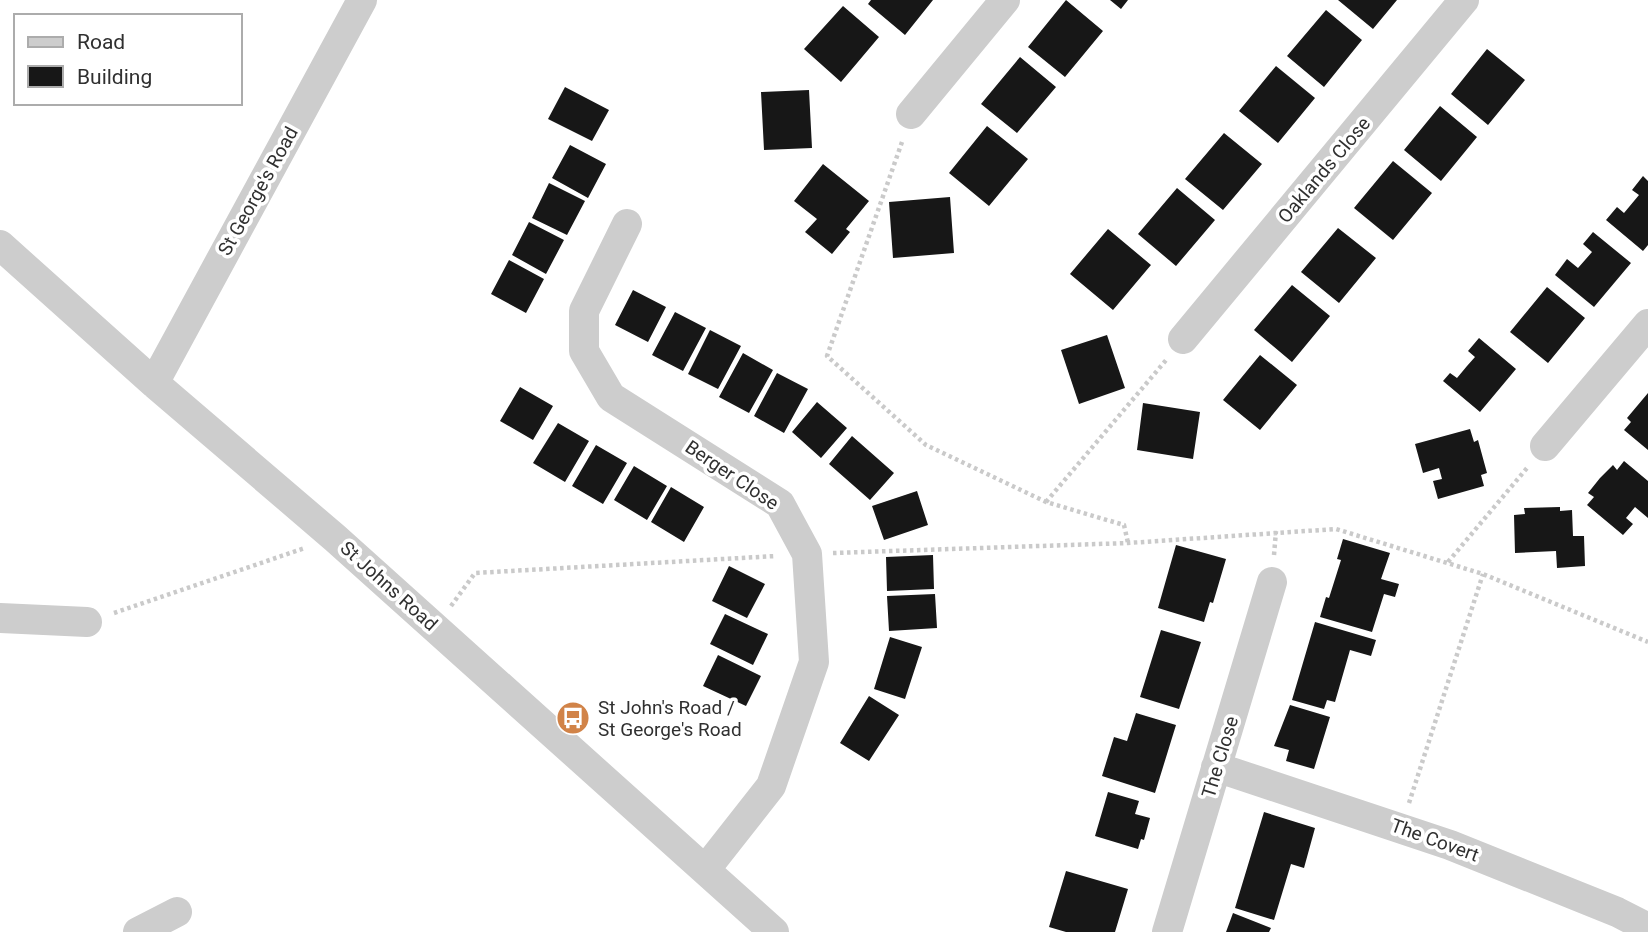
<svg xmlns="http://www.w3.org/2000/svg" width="1648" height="932" font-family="Roboto,sans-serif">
<rect width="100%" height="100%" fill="#fff"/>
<path fill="#171717" d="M871,0h62l-28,35 -37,-31z
M1066,0l37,31 -38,46 -37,-30z
M1110,0h18l-7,9z
M1338,0h59l-24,29z
M843,6l36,31 -38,45 -37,-33z
M1326,10l36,30 -38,47 -37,-31z
M1487,49l38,31 -37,45 -37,-31z
M1020,57l36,30 -39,46 -36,-29z
M1276,66l39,32 -37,45 -39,-32z
M565,87l44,23 -17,31 -44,-22z
M809,90l3,58 -48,2 -3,-58z
M1440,106l37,31 -36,44 -37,-31z
M987,126l41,33 -39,47 -40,-33z
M1224,133l38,31 -39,46 -38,-31z
M570,145l36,19 -18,34 -36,-20z
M1393,161l39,32 -39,47 -39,-32z
M823,164l46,37 -23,28 4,3 -18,22 -27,-22 12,-13 -23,-18z
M1643,176l5,5v64l-5,6 -37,-31 11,-13 7,6 15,-18 -7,-5z
M549,183l36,18 -18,34 -35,-17z
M1177,188l38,32 -39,46 -38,-32z
M950,197l4,56 -61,5 -4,-56z
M529,222l35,18 -18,34 -34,-19z
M1338,228l38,30 -37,45 -38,-31z
M1108,229l43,36 -38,45 -43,-36z
M1593,232l38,31 -37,44 -39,-32 12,-16 11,9 14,-16 -9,-8z
M509,260l35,19 -18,34 -35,-19z
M1292,285l38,31 -38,46 -38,-32z
M1547,287l38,31 -37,45 -38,-31z
M633,290l33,17 -18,35 -33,-17z
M675,312l31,16 -23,43 -31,-16z
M710,330l31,16 -23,43 -30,-15z
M1107,335l18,53 -46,16 -18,-54z
M1479,338l37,31 -36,43 -37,-31 7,-8 7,5 10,-12 8,-9 -7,-6z
M743,353l30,17 -24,43 -30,-16z
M1260,355l37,30 -37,45 -37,-30z
M777,373l31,16 -24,44 -30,-17z
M520,387l33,19 -20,34 -33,-19z
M1648,393v57l-24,-20 7,-8 -4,-4z
M817,402l30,26 -26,30 -29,-26z
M1143,403l57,9 -7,47 -56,-9z
M558,423l31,18 -24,41 -32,-19z
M1470,429l4,13 4,-2 9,33 -6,2 3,11 -46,13 -5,-18 9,-2 -3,-11 -16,5 -8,-29z
M852,436l42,37 -24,27 -41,-36z
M596,445l31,18 -24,41 -31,-18z
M1624,461l24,20v37l-13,-11 -9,11 7,6 -10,11 -36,-30 7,-8 -6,-4 12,-15 13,-13 4,5z
M634,466l33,20 -20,34 -33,-20z
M671,487l33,20 -20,35 -33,-20z
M917,491l11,34 -44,15 -12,-34z
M1560,507v4l12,-1 1,26h11l1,30 -28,2 -1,-17 -41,2 -1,-38 11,-1 -1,-6z
M1343,539l47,14 -9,26 18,5 -4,13 -11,-3 -12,38 -52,-15 6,-20 3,1 12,-38 -4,-1z
M1176,545l50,14 -13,44 -3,-1 -6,20 -46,-14z
M933,555l1,34 -47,2 -1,-34z
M729,566l36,18 -18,34 -35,-17z
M935,594l2,34 -48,3 -2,-35z
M725,614l43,20 -15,31 -43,-21z
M1315,622l61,18 -5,16 -21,-6 -15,52 -8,-2 -3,9 -32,-9z
M1161,630l40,12 -22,67 -39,-12z
M890,637l32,10 -17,52 -31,-10z
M718,655l43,21 -15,30 -43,-20z
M869,696l30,19 -30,46 -29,-18z
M1290,705l40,12 -16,52 -28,-8 3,-11 -15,-4z
M1136,713l40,12 -21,68 -53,-17 12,-39 13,4z
M1108,792l31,9 -4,13 15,4 -6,22 -3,-1 -3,10 -43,-13z
M1264,812l51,16 -11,40 -13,-4 -17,56 -39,-12z
M1066,871l62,18 -13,43h-49l-17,-5z
M1233,913l38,15 -2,4h-43z"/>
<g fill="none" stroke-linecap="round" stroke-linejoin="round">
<path stroke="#cacaca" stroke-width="4.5" stroke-dasharray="3.5 3.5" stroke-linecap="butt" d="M902,142l-75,214 99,89 120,57 78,23 4,18
M1046,502l121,-143
M833,553l295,-10 208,-14 147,45 165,68
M1274,555l2,-24
M1448,562l79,-94
M451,606l24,-33 301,-17
M114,613l191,-65
M1409,803l74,-229"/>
<path stroke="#cdcdcd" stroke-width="30" d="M911,114l94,-114
M627,224l-43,87v40l27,46 169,107 27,50 7,108 -43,124 -66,84
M0,245l154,138 181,155 439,394
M1183,339l281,-339
M154,383l208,-383
M1545,446l103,-122
M0,618l87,4
M1216,767l234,78 167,67 31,16
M138,932l39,-20
M1167,932l105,-350"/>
</g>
<defs>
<symbol id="bus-disc" viewBox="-11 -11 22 22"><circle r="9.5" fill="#d18348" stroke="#fff"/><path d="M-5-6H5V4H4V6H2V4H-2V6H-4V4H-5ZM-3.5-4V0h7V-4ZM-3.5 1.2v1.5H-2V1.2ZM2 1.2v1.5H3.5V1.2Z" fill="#fff"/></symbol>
</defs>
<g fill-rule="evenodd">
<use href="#bus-disc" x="554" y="699" width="38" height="38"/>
</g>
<g text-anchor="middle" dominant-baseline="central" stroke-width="7" stroke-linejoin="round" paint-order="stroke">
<g font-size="19" fill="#303030" stroke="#fff">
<text transform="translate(1324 170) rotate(-50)">Oaklands Close</text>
<text transform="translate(258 191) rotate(-61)">St George's Road</text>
<text transform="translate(732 475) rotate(34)">Berger Close</text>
<text transform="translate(389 586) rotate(42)">St Johns Road</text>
<text transform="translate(1220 757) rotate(-73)">The Close</text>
<text transform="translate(1435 840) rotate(20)">The Covert</text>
</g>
<g font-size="19" fill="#303030" stroke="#fff" text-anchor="start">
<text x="598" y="707">St John's Road /<tspan x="598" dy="22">St George's Road</tspan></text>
</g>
</g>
<rect x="14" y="14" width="228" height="91" fill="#ffffff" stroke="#acacac" stroke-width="2"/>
<rect x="28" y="37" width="35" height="10" fill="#cdcdcd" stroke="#acacac" stroke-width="2"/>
<text x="77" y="49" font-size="21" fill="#303030">Road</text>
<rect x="28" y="66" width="35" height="21" fill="#171717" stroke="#acacac" stroke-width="2"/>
<text x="77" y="84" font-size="21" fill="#303030">Building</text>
</svg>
